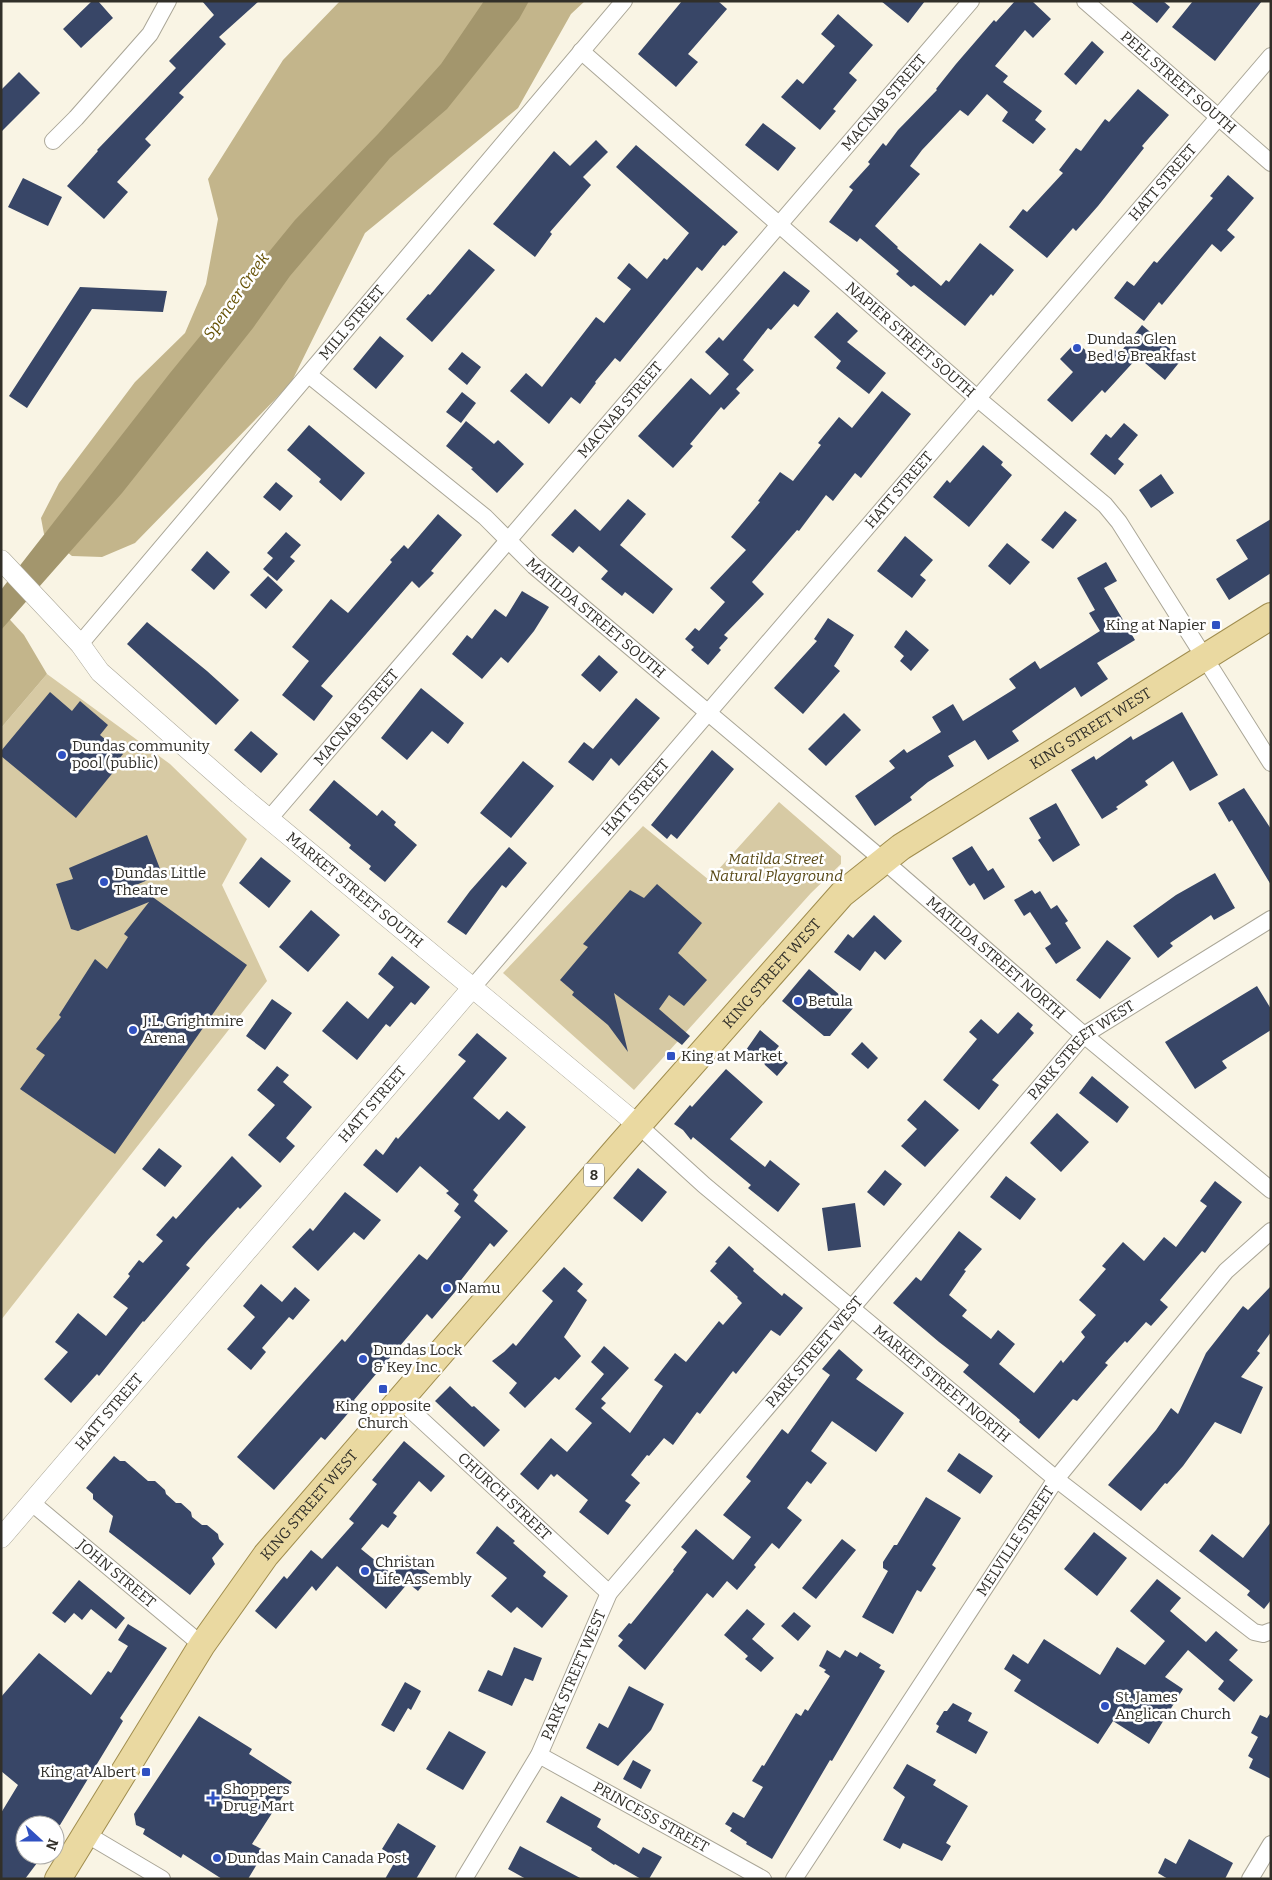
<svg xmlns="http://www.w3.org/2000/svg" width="1272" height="1880" font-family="Bitter,serif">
<rect width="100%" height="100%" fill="#f9f4e4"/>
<path fill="#d7caa4" d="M47,674l123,90 77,75 -25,46 45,96 -266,339v-592z
M779,802l62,54v8l-30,29 -177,197 -131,-117 140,-147 66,54z"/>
<path fill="#c3b58b" d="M340,1h245l-14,13 -53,94 -153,125 -74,150 -156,160 -33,14 -30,-1 -28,-22 -3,-16 18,-35 76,-101 50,-49 21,-49 12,-65 -10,-40 75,-119z
M1,610l23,25 23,39 -46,54z"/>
<path fill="#a3966d" d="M484,1h45l-10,18 -72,90 -57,49 -100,118 -37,52 -131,165 -121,137v-40l3,-4 166,-213 125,-153 83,-86 63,-70z"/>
<path fill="#384667" d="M92,1h6l15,17 -32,30 -18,-19z
M202,1h57l-40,36 7,7 -47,49 5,4 -39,42 6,6 -34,37 11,10 -24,27 -37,-33 31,-35 -1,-1 79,-82 -7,-7 45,-46z
M682,1h36l9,8 -39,45 10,8 -22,25 -38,-33z
M881,1h44l-17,22z
M1015,1h17l19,18 -18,19 -8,-8 -30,36 13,10 -5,6 39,29 -7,9 11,9 -13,15 -31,-23 6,-9 -21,-18 -19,22 -8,-6 -38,40 -12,16 10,8 -45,52 23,21 -1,1 44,38 5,-6 3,2 31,-39 34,27 -21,26 -2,-2 -26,32 -51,-41 -3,2 -15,-13 3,-3 -39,-33 -3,4 -28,-20 24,-32 -4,-3 21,-23 -2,-2 15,-19 3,3 12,-16 39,-40 -1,-1 20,-25 38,-44 2,2z
M1130,1h33l7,6 -13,16z
M1193,1h69l-47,60 -43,-34z
M838,14l35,31 -24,28 8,7 -24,29 3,2 -16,19 -39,-33 16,-18 6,5 32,-38 -14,-12z
M1092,41l12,11 -28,33 -12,-11z
M19,72l21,21 -39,39v-42z
M1138,89l31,26 -27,31 2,2 -46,58 -22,25 -3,-3 -26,30 -38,-31 14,-18 4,3 36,-39 -4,-3 17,-22 5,3 24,-32 4,3z
M763,123l33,25 -18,23 -33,-26z
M596,140l12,12 -25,25 8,8 -41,47 2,2 -17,23 -42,-33 61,-73 16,15z
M636,145l102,87 -13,14 -2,-1 -21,26 -5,-4 -77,95 -5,-4 -20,24 1,1 -16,21 -9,-7 -22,27 -39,-33 16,-18 16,14 54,-70 8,6 27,-34 -14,-11 12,-15 18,16 17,-21 3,2 22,-27 -73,-66z
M1228,175l26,23 -27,32 8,7 -14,15 -9,-8 -50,61 -3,-3 -15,19 -30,-23 13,-17 7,5 20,-25 3,2 56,-65 -3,-2z
M23,178l39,19 -14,29 -40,-19z
M469,249l26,21 -63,72 -26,-23 22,-25 2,1z
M784,271l26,20 -12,16 -4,-3 -23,26 -3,-2 -25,32 11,10 -18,19 4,4 -16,17 -3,-3 -31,37 3,2 -20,22 -35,-32 53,-58 19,17 19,-21 -24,-22 14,-15 4,4z
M80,287l87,4 -4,21 -71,-3 -65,99 -18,-12z
M837,312l21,19 -11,11 39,31 -17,21 -33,-26 5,-7 -27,-24z
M1142,325l40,34 -17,21 -27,-23 -33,36 -3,-3 -30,32 -25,-22 26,-28 -13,-13 16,-17 23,20 13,-15 7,7z
M380,336l24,20 -28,33 -23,-20z
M462,352l19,15 -14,18 -19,-16z
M882,391l29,23 -50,64 -6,-5 -22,28 -7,-6 -27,36 -2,-1 -45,52 12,12 -40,41 4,3 -9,10 2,2 -13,15 -17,-15 3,-3 -9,-8 10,-11 4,3 26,-29 -15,-14 36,-38 -15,-13 29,-35 -2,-1 22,-29 13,9 28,-36 -3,-2 21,-26 13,11z
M462,392l14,11 -15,20 -15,-11z
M466,421l28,23 4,-4 26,24 -27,29 -26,-24 2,-1 -27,-22z
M1124,423l14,12 -20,24 6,5 -9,11 -25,-21 16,-20 5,4z
M309,425l56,48 -24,28 -22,-19 2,-3 -34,-29z
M983,445l20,17 -2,3 11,10 -43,52 -36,-30 14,-17 3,3z
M1161,474l13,19 -23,15 -12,-18z
M276,482l17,14 -13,15 -17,-14z
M628,499l18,15 -26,31 53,44 -20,25 -28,-22 -3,4 -21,-17 7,-8 -29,-25 -6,7 -22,-18 24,-26 25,22z
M1065,511l12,9 -24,29 -12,-9z
M438,514l24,21 -31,36 3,2 -15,15 -7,-7 -91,105 12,10 -19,25 -32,-26 27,-34 -17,-14 39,-48 17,14 44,-51 -2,-2 14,-15 4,4z
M1271,519v54l-42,27 -13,-21 32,-20 -12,-19z
M286,532l15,13 -11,12 5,4 -18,20 -14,-12 10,-11 -6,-5z
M905,536l28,24 -13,15 6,5 -14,18 -35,-27z
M1007,543l23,19 -20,23 -22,-19z
M207,551l23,21 -16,18 -23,-20z
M1106,562l11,19 -13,7 31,52 -38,23 11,16 -27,18 -6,-10 -63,44 7,10 -31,19 -13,-20 -27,16 6,10 -26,16 -18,15 2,3 -37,26 -20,-30 40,-28 -6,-7 15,-12 3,4 34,-21 -9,-15 21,-13 10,17 53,-33 -7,-9 26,-18 5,8 60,-38 -11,-18 6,-3 -18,-32z
M268,576l15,14 -17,19 -16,-14z
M522,591l27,16 -15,24 -26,32 -7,-6 -19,22 -30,-25 15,-19 5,4 23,-30 11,8z
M828,618l26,17 -20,31 6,5 -37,43 -29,-26 43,-47 -3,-2z
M147,622l60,49 32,29 -23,25 -89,-81z
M906,630l23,20 -18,21 -11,-10 4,-5 -10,-9z
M599,655l19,17 -18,20 -19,-17z
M421,688l43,35 -16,21 -16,-13 -25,29 -26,-22z
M50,692l22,19 8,-10 28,24 -8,10 23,19 -11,14 3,2 -39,48 -75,-62v-5z
M636,698l24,20 -41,48 -8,-8 -18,23 -25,-19 16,-20 9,7z
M1182,712l36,63 -28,16 -17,-30 -28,20 3,4 -32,22 2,2 -16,10 -31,-49 23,-14 2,4 35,-24 2,4z
M844,713l17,17 -35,36 -18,-17z
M251,731l27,23 -17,19 -27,-23z
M712,750l22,19 -57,70 -6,-5 -4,5 -16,-14z
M523,761l31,25 -43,52 -31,-25z
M334,780l43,36 5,-6 14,12 -2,3 23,20 -32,37 -16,-13 2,-3 -22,-18 2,-3 -42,-35z
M1244,788l27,41v56l-39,-65 -3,2 -11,-19z
M1056,803l24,42 -27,17 -15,-22 3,-2 -12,-20z
M147,835l15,39 -26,11 111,80 -132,189 -95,-65 25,-34 -9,-6 25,-32 -2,-2 36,-56 12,10 21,-32 -4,-3 25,-32 -71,29 -7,-2 -15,-45 17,-5 -4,-11z
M972,846l16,25 5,-3 12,19 -21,13 -10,-17 -4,3 -2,-2 -16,-26z
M509,847l18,16 -21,25 -4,-3 -36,50 -19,-13 23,-31z
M261,857l30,24 -22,27 -30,-25z
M1215,873l20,35 -21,12 -3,-5 -41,28 3,3 -15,12 -25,-32 43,-31z
M657,884l45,39 -24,30 29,27 -23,26 -15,-11 -10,14 31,27 -8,9 -68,-52 14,59 -20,-27 -36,-30 2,-3 -14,-12 28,-33 -5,-3 47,-54 14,8z
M1032,890l3,4 5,-3 11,18 6,-4 11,16 -3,2 16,25 -25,16 -11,-16 6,-4 -21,-32 -6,4 -10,-16z
M311,910l29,25 -32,37 -29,-25z
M874,915l28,26 -17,19 -10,-9 -15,20 -26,-19 14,-18 5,4z
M1107,940l24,18 -31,41 -24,-19z
M392,956l38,31 -15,18 -4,-3 -21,25 -4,-3 -29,36 -35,-29 25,-30 21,18 26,-32 -16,-13z
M809,969l45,38 -24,29h-6l-42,-35z
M1257,986l14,23v21l-49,31 5,7 -32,21 -30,-47z
M272,999l20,14 -27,37 -19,-14z
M1018,1012l15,13 -3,4 4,4 -42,47 7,5 -20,25 -36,-30 34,-41 -8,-7 12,-13 17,15z
M760,1030l19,16 -5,6 14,11 -11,13 -12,-11 -1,-2 -18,-13z
M477,1033l30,25 -34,40 26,22 8,-9 19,16 -53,63 5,5 -4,6 34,30 -14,16 -4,-4 -32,41 2,2 -28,33 -5,-5 -73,86 3,3 -32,37 -4,-3 -47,53 -37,-33 105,-118 3,3 74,-88 8,6 34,-43 -7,-6 5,-7 -13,-11 3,-2 -29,-25 -23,27 -34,-28 13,-16 7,6 13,-18 2,2 68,-78 -8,-6z
M862,1042l16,16 -10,11 -17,-15z
M277,1066l12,9 -6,7 29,25 -26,31 9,8 -15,17 -32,-28 27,-30 -18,-15z
M726,1069l37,33 -33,37 35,28 5,-7 30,24 -22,28 -30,-24 3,-3 -58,-48 -2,3 -8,-10 -9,-6 16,-19 2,2z
M1092,1076l37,31 -12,16 -38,-30z
M925,1100l34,30 -34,37 -24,-21 16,-17 -10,-9z
M1057,1113l32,29 -28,30 -31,-29z
M159,1148l23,18 -17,21 -23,-18z
M232,1156l30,30 -22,23 -2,-2 -32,35 -20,23 4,3 -46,54 -1,-1 -44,55 -2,-2 -26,29 -27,-24 24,-27 -13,-10 23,-29 28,23 22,-28 -15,-11 17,-21 -2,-2 11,-14 4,3 20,-22 -7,-6 17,-19 3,3z
M638,1168l29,24 -25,30 -29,-24z
M885,1170l17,14 -18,22 -17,-14z
M1006,1176l30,23 -16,21 -30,-23z
M1215,1181l27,21 -37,51 -3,-2 -42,49 8,7 -17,19 -5,-4 -19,21 -2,-2 -20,22 3,2 -31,36 -4,-2 -34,40 -20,-17 1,-2 -57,-48 6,-7 -30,-23 -46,-39 23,-26 5,4 38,-50 23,18 -18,21 2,1 -17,24 18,15 -5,6 29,23 7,-9 17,14 -16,20 35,29 27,-33 2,3 22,-26 -4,-5 15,-17 -17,-15 27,-31 -4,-3 21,-24 21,19 20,-24 12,10 31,-41 -7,-5z
M345,1192l36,28 -17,20 -10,-8 -36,39 -26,-24 18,-19 3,3z
M855,1203l6,44 -33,4 -6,-43z
M729,1246l25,23 -1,2 29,25 2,-3 19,15 -23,28 -9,-6 -35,44 -3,-3 -33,43 -3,-2 -24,33 -9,-7 -15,18 -2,-1 -16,20 9,8 -15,18 6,4 -23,30 -29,-23 9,-12 -31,-26 -3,3 -3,-3 -13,16 -18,-16 31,-36 16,14 25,-29 -17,-14 29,-35 -13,-12 13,-16 25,22 -28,31 5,4 -5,5 29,25 33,-47 -9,-6 21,-27 11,9 33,-41 4,4 19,-22 -5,-5 1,-1 -28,-26 7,-8 -2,-1z
M564,1267l19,17 -6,7 10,9 -23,37 17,19 -22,24 -4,-3 -30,31 -16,-15 8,-10 -25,-22 12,-9 9,-9 3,3 37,-45 -11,-10z
M261,1284l21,18 13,-15 15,13 -17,20 -4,-3 -27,31 4,4 -15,18 -24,-21 28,-32 -12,-11z
M1271,1286v46l-14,19 3,2 -19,24 22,10 -22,47 -26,-12 -32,44 -16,18 -2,-1 -24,28 -33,-26 48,-55 15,-22 7,6 28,-61 37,-47 5,4z
M839,1349l24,21 -7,9 48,34 -28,39 -44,-31 -21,30 16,12 -16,21 -4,-3 -20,27 15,12 -23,29 -7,-6 -18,22 2,2 -19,23 -10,-9 -14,17 -6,-5 -62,77 -27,-24 5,-6 -5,-4 11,-13 2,1 43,-53 -1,-1 14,-18 -6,-5 15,-18 37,31 18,-23 -28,-22 28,-34 -5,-4 36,-48 6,5 42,-59 -8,-6z
M450,1386l22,21 2,-1 26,24 -16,17 -49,-46z
M404,1441l41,35 -14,16 -12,-11 -26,32 4,3 -9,12 -6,-4 -21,25 31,25 15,-19 24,20 -13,16 -10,-8 -22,26 -49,-43 -21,25 -4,-5 -36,43 -21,-18 29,-35 3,3 24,-29 11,9 32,-36 -5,-4 28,-35 -5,-4z
M959,1453l34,23 -13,18 -33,-23z
M114,1456l6,5h5l23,20h7l10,9 1,4 10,9h5l10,9 1,5 10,8h5l11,9 1,5 5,5 -12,14 3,6 -25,31 -81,-63 4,-16 -20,-17v-5l-7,-6z
M926,1497l35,21 -29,47 4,3 -15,24 -4,-2 -24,44 -31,-17 26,-46 -5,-3v-6l11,-17h3z
M1271,1522v78l-7,9 -17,-14 3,-4 -51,-40 13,-17 31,24z
M497,1526l18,15 -2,2 33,29 -3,4 25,20 -26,32 -25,-21 -6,6 -20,-17 16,-18 -31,-25z
M1094,1532l33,26 -30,38 -33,-27z
M842,1539l14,11 -40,49 -14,-11z
M1157,1579l24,19 -11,13 36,31 10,-11 22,19 -9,10 24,20 -19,22 -16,-13 6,-8 -36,-31 -23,27 18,12 -34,55 -36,-23 -15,23 -84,-53 7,-11 -17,-11 9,-15 15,10 16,-25 56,36 17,-28 28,18 20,-24 -35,-30z
M79,1580l46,38 -9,11 -25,-20 -9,11 -8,-7 -9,10 -13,-10z
M747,1609l18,15 -13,15 22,19 -13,14 -16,-13 3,-3 -24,-21z
M794,1612l17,14 -13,15 -17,-15z
M128,1624l39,24 -47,70 3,3 -63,104h-35v30h18l-18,24h-24v-66l17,-28 -17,-14v-74l38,-44 52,42 17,-24 3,2 17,-27 -10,-6z
M514,1647l28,11 -9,23 -8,-3 -13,28 -34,-15 10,-21 14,6z
M827,1650l13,8 5,-8 12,7 3,-5 21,13 -2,3 6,3 -53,90 -2,-1 -58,99 -26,-15 1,-2 -17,-11 2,-3 -7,-4 8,-12 11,6 19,-31 -11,-6 10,-16 2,1 32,-53 5,3 4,-7 3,2 22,-35 -6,-4 2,-2 -7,-4z
M405,1682l16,9 -10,19 -3,-2 -14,24 -13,-7z
M629,1686l35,18 -13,26 -33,36 -32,-18 13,-25 9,5z
M953,1703l19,10 -4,8 20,11 -12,22 -40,-22 3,-6 -3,-2 8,-13h3z
M1271,1712v67l-22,-11 4,-9 -5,-3 10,-19 -7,-4 9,-18 7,3z
M199,1716l53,33 -3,5 43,28 -40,62 13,7 -17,28h-26l-39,-25 -2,4 -38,-24 2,-5 -9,-4 -2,-11z
M449,1731l37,21 -23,38 -37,-21z
M633,1760l18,10 -10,19 -18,-10z
M907,1764l29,16 -3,5 35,21 -22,37 5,3 -9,15 -39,-18 -3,6 -17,-9 22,-43 -12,-9z
M561,1796l40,23 -4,8 42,27 4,-7 19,10 -13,22h-8l-26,-15 -1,1 -23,-15 1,-2 -46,-26z
M398,1823l38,23 -20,33h-31l12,-21 -15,-9z
M1189,1839l44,24 -8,16h-57l-10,-6 7,-15 11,6z
M520,1846l62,33h-56l-18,-10z"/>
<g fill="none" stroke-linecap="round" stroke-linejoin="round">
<defs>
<g id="minor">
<path id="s1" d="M1085,1l186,162"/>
<path id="s2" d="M581,51l396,347 128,107 14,17 152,241"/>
<path d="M53,141l23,-23 74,-84 18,-33"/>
<path id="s3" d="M309,375l176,142 49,49 349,294 201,175 187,155"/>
<path id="s4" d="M80,644l544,-643"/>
<path id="s5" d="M269,819l702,-818"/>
<path id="s6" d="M472,988l799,-932"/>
<path id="s7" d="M638,1125l66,60 352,294 198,153 9,2 8,-3"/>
<path id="s8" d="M400,1400l209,193"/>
<path id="s9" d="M32,1503l170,142"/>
<path id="s10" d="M539,1755l224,124"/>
<path d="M86,1834l76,45"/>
<path id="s11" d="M464,1879l75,-124 70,-162 475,-558 187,-116"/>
<path id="s12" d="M794,1879l262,-400 170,-208 45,-40"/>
<path d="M1250,1879l21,-35"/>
</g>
<g id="tertiary">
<path id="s13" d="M1,560l79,84 20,28 139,122 399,331"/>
<path id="s14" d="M1,1538l471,-550"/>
</g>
<g id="primary">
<path id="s15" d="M58,1879l144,-234 64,-90 352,-407 224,-254 59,-47 370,-231"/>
</g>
</defs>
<use href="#minor" stroke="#aaa697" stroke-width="18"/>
<use href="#tertiary" stroke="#aaa697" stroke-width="21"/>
<use href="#primary" stroke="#a08d4e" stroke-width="28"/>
<use href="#minor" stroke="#fff" stroke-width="16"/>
<use href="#tertiary" stroke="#fff" stroke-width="20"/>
<use href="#primary" stroke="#ead9a1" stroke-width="26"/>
</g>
<g fill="#3051c2" stroke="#fff" stroke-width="2">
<circle cx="1077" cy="348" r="5"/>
<rect x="1211" y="620" width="10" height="10" rx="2.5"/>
<circle cx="62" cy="755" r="5"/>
<circle cx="104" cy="882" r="5"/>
<circle cx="798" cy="1001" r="5"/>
<circle cx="133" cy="1030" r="5"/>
<rect x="666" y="1051" width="10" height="10" rx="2.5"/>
<circle cx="447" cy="1288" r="5"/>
<circle cx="363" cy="1359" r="5"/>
<rect x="378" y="1384" width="10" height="10" rx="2.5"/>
<circle cx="365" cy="1571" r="5"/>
<circle cx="1105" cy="1706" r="5"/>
<rect x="141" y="1767" width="10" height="10" rx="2.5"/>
<path d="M210.5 1790.5h5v5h5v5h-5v5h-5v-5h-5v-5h5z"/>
<circle cx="217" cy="1858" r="5"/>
</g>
<g text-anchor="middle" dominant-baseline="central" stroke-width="5" stroke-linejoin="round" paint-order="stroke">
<rect fill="#fff" stroke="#6f6d69" stroke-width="1" x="584" y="1163.5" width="20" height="23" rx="4"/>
<g font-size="14" font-weight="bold" fill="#312f29">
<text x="594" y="1175">8</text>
</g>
<g font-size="15" fill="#312f29" stroke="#fff">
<text stroke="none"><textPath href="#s1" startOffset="124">PEEL STREET SOUTH</textPath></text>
<text stroke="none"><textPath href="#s5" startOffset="944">MACNAB STREET</textPath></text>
<text stroke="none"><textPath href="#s6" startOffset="1061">HATT STREET</textPath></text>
<text stroke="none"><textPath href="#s4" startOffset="421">MILL STREET</textPath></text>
<text stroke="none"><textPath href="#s2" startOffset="438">NAPIER STREET SOUTH</textPath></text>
<text stroke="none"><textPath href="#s5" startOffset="539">MACNAB STREET</textPath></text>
<text stroke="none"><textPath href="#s6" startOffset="656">HATT STREET</textPath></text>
<text stroke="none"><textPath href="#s3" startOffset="376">MATILDA STREET SOUTH</textPath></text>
<text stroke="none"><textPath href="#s5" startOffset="134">MACNAB STREET</textPath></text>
<text stroke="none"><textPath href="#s15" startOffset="1561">KING STREET WEST</textPath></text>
<text stroke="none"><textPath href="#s6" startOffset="251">HATT STREET</textPath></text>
<text stroke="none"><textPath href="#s13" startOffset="485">MARKET STREET SOUTH</textPath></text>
<text stroke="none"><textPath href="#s3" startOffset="901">MATILDA STREET NORTH</textPath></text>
<text stroke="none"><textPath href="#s15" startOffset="1156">KING STREET WEST</textPath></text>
<text stroke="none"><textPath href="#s11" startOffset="1042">PARK STREET WEST</textPath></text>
<text stroke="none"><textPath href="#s14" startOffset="571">HATT STREET</textPath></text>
<text stroke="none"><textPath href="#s11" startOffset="638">PARK STREET WEST</textPath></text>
<text stroke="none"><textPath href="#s7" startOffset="399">MARKET STREET NORTH</textPath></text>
<text stroke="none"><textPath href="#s14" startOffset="166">HATT STREET</textPath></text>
<text stroke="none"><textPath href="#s8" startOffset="142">CHURCH STREET</textPath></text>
<text stroke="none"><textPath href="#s15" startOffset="451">KING STREET WEST</textPath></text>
<text stroke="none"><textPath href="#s12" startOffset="404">MELVILLE STREET</textPath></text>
<text stroke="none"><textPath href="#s9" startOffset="110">JOHN STREET</textPath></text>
<text stroke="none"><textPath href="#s11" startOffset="232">PARK STREET WEST</textPath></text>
<text stroke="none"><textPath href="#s10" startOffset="128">PRINCESS STREET</textPath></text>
</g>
<g font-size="15" fill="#312f29" stroke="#fff" text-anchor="start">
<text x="1087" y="339">Dundas Glen<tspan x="1087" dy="17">Bed &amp; Breakfast</tspan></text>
<text x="1206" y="625" text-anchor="end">King at Napier</text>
<text x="72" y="746">Dundas community<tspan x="72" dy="17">pool (public)</tspan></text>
<text x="114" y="873">Dundas Little<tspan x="114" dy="17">Theatre</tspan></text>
<text x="808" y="1001">Betula</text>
<text x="143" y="1021">J.L. Grightmire<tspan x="143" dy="17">Arena</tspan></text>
<text x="681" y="1056">King at Market</text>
<text x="457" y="1288">Namu</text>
<text x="373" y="1350">Dundas Lock<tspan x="373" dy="17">&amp; Key Inc.</tspan></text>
<text x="383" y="1406" text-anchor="middle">King opposite<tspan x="383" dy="17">Church</tspan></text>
<text x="375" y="1562">Christan<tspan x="375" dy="17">Life Assembly</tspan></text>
<text x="1115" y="1697">St. James<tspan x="1115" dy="17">Anglican Church</tspan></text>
<text x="136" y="1772" text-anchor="end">King at Albert</text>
<text x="223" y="1789">Shoppers<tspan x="223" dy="17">Drug Mart</tspan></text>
<text x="227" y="1858">Dundas Main Canada Post</text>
</g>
<g font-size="15" font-style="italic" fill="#584916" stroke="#fff">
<text x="776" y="859">Matilda Street<tspan x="776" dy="17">Natural Playground</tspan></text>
</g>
<g font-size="16" font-style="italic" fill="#665206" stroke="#fff">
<text transform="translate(236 296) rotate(-55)">Spencer Creek</text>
</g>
</g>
<rect width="1272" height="1880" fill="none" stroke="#312f29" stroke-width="5"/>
<g transform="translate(40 1840) rotate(111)"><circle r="24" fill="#ffffff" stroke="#adaca9"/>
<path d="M0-4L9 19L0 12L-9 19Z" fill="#3051c2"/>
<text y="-8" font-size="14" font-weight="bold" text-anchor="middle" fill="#312f29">N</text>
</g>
</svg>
